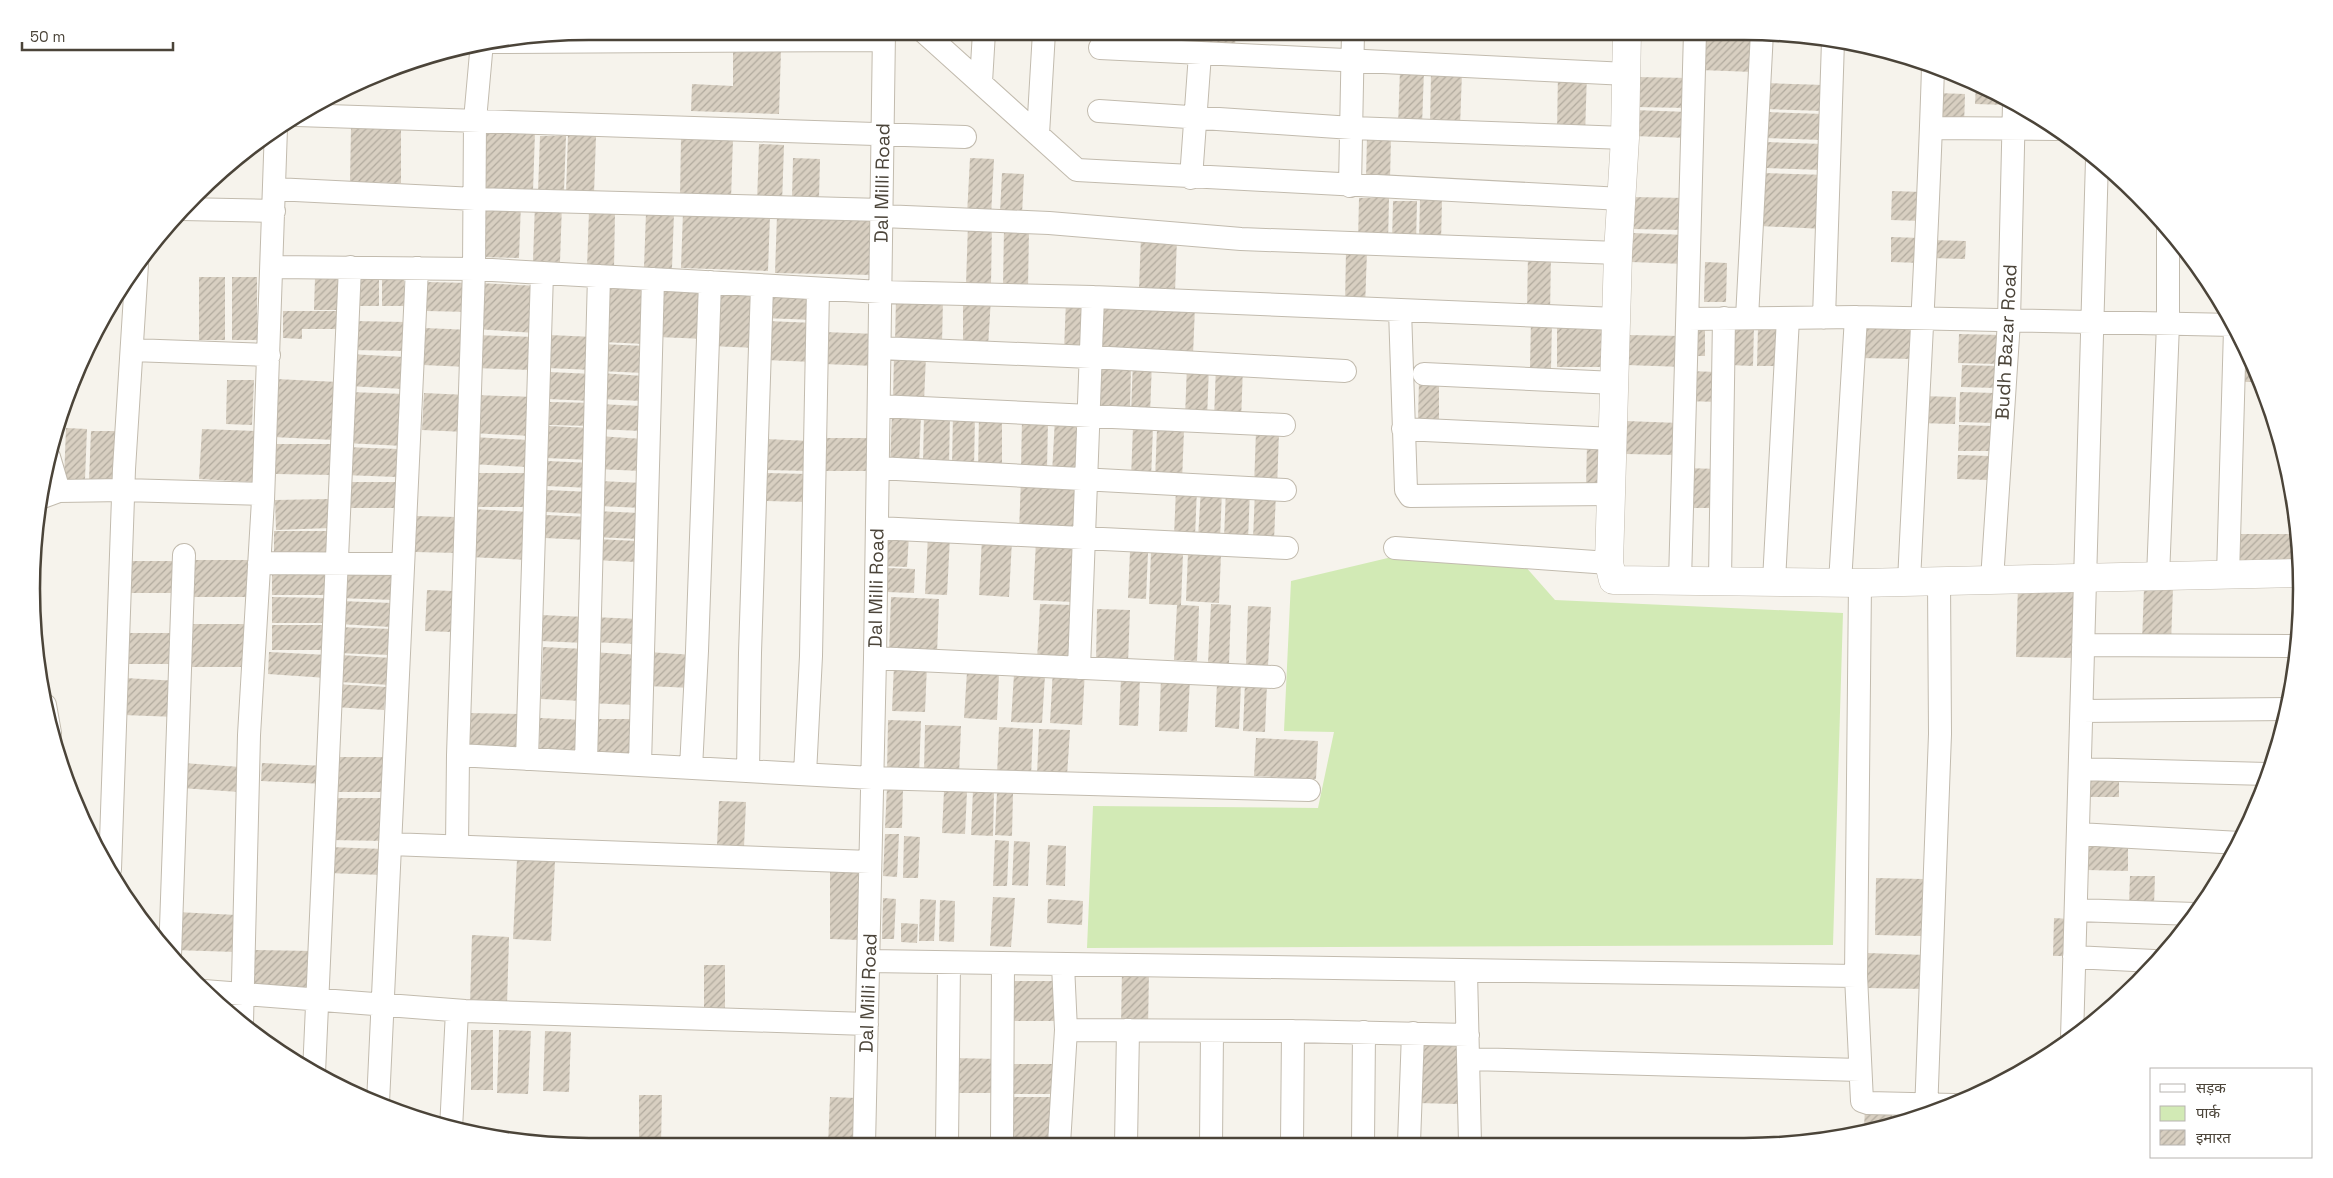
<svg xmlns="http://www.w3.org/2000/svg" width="2333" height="1178" font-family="'Space Grotesk','Noto Sans Devanagari',sans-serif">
<defs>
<pattern id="building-hatch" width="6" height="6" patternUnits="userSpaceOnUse" patternTransform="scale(1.25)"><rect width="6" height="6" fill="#d8cfc1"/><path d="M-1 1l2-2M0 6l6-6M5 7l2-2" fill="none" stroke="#b1aa9e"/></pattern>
</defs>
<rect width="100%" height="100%" fill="#f6f3ec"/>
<path fill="#d2eab5" d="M1392,557l132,8 31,35 288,13 -10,332 -746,3 6,-142 225,2 16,-76 -50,-1 7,-150z"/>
<path fill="url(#building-hatch)" d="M1151,32h27l-1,18 -26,-1z
M1195,32h41l-1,14 -40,-1z
M1701,37l53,2 -1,33 -53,-2z
M733,48l48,2 -2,64 -88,-3 1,-27 41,2z
M1400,70h24l-2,56h-24z
M1558,71l29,1 -2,64 -28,-1z
M1431,72h31l-2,55 -30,-1z
M1636,77l53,1v30l-53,-1z
M1766,83l58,2 -1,26 -58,-2z
M1976,84l14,5 19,11 -1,5 -33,-1z
M1936,93l29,1 -1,32h-29z
M1634,110l55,2 -1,26 -55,-2z
M1766,112l58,2 -1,26 -58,-2z
M351,127l50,1v55l-51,-1z
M481,131l54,1 -2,59 -53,-2z
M568,135l28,1 -2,58 -28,-1z
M540,136h26l-2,56h-26z
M1367,136h24l-1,44h-24z
M681,137l52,2 -2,60 -51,-1z
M1766,142l58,2 -1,26 -58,-2z
M759,144l25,1 -2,59 -25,-1z
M793,158l27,1 -1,40 -27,-1z
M970,158l24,1 -3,57 -24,-1z
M1002,173l22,1 -2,40 -22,-1z
M1762,173l65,2 -3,54 -64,-3z
M1892,191l30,1v29l-31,-1z
M1631,197l55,1 -1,32 -55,-1z
M1359,198h30l-1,45 -30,-1z
M1420,199l22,1 -1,42h-22z
M481,201l40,1 -2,56 -40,-1z
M1393,201h24l-1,42h-24z
M535,203l27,1 -2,58 -27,-1z
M589,210l26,1 -1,58 -27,-1z
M683,212l87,3 -2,56 -87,-3z
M646,213h28l-2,55h-28z
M777,215l99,3 -2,57 -99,-2z
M968,224h24l-1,61h-25z
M1004,228h25l-1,61 -25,-1z
M1632,233l54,2 -1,29 -54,-2z
M1141,236l36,2 -2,54 -36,-2z
M1891,237l31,1 -1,25 -30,-1z
M1931,240l35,1 -1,18 -34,-1z
M1346,250l21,1 -2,57 -20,-1z
M1528,252h23l-1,63 -23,-1z
M1705,262l22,1 -1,39h-22z
M199,277h26v63h-26z
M232,277h25v63h-25z
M315,278h26v32h-27z
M382,278h22v28h-22z
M351,279h28v27h-28z
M426,282l45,1 -1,29 -44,-1z
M478,283l61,3 -3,47 -60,-4z
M604,287l45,2 -3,55 -44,-2z
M659,288l48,2 -2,49 -47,-2z
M712,290l47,2 -2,56 -47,-2z
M765,294l50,2 -1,24 -50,-2z
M896,297l47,1 -1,46h-47z
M963,298h28l-3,49 -25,-3z
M1066,300l18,1 -2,50h-18z
M1101,305l94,2 -2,48 -94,-2z
M283,311h58l-1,18h-38v10l-19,-1z
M1531,320h21l-1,49 -21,-1z
M351,321l55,1v29l-55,-1z
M767,321l48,2 -2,39 -47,-2z
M1557,321l55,1 -1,45h-54z
M1690,323l15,1v32h-16z
M1730,324l24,1 -1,41 -24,-1z
M1758,327l21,1 -1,38h-21z
M1859,327l56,1 -1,31 -55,-1z
M425,328l45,2 -2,37 -45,-2z
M824,332l53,2 -1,32 -53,-2z
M1959,334l42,1 -1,29 -42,-1z
M476,335l57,2 -1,33 -57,-2z
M549,335l46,2 -2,33 -46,-2z
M1627,335l57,1v31l-58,-2z
M601,344l44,2 -1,27 -44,-2z
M349,354l56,3 -1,32 -56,-3z
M894,354l32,1 -2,47 -31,-1z
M2244,355h4l12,27h-17z
M1133,361l19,1 -2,52 -19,-1z
M1095,363l36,1 -1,48h-36z
M1187,365l22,1 -2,53 -22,-1z
M1216,365l27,2 -2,54 -27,-1z
M1962,365l36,1 -1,22 -36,-1z
M1687,371l31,1v30l-32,-1z
M549,372l44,2 -2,27 -43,-2z
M600,373l43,3 -1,25 -43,-2z
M276,379l62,3 -3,58 -62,-3z
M227,380h27l-2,45 -26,-1z
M1419,380h20v41h-21z
M349,392l56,2 -2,52 -57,-3z
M1960,392l35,1 -1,30 -35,-1z
M424,393l43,2 -2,37 -43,-2z
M475,395l59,2 -2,39 -60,-3z
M1920,396l36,1 -1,27 -36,-1z
M550,402l44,1 -1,23 -44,-1z
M598,404l44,2 -1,25 -44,-2z
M953,412h22l-1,58 -22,-1z
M892,413l29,1 -2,52 -29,-1z
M924,413h26l-1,54 -26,-1z
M979,414h23v57h-24z
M1055,418l26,1 -3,56 -26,-1z
M1022,419l26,1 -1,50h-26z
M1626,421l53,2 -1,32 -53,-1z
M1959,425l33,1 -1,25h-33z
M548,426l44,2 -1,32 -45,-2z
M1133,426l20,1 -2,52h-20z
M66,428l21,1 -2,50h-21z
M202,429l54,2 -2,51 -55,-3z
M1157,429l27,1 -2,51 -27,-1z
M91,431h26l-2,50 -26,-1z
M1256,431l23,1 -2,56 -23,-1z
M598,436l45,3 -2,32 -44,-2z
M472,437l57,3 -1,27 -58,-3z
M819,438h52v33h-52z
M766,439l44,2 -1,30 -44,-1z
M1587,443l19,1 -1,47 -19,-1z
M276,444h57v31l-57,-1z
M345,447l53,2 -1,28 -53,-2z
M1958,455l31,1 -1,24 -31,-1z
M547,461l45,2 -1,25 -45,-2z
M1685,468l33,1v39h-33z
M471,473h60v34h-60z
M767,473l41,1 -1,28 -41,-1z
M1021,480l56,3 -3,50 -55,-2z
M599,481l45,2 -1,25 -45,-2z
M346,482h53l1,26h-54z
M1176,488h21l-2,49h-21z
M1201,489l21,1 -2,50 -22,-2z
M547,490l44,2 -1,22 -44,-2z
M1226,490l24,1 -2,49 -24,-1z
M1255,492l21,1 -2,47 -21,-1z
M330,499l1,29 -55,2 -1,-30z
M472,509l59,3 -2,48 -59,-3z
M595,511l45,2 -1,26 -45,-2z
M546,515l43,2 -2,23 -42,-2z
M415,516l42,1v36l-42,-1z
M274,531h57v31h-57z
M2237,534h60v34h-60z
M884,535l25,1 -2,31 -24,-1z
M928,536l22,1 -3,58 -22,-1z
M982,538l30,2 -3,57 -30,-2z
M595,539l42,2 -1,21 -42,-2z
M1036,541l40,1 -3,60 -40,-2z
M1130,551l18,1 -2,47 -18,-1z
M1151,552l32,1 -2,52 18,1 -2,55 -23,-1 3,-55 -28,-1z
M1188,553l33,2 -2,48 -33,-2z
M185,560h67l-1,37h-66z
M132,561h49v32h-50z
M272,565h57v30h-57z
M341,567l55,3 -2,30 -55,-2z
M888,568l27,1 -1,24 -27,-1z
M2018,584l61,2 -2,72 -61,-1z
M2144,588h29l-2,55 -29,-1z
M427,590l26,1 -2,41 -26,-1z
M272,597l54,1v25h-54z
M891,597l48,2 -2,55 -48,-2z
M340,601l52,2 -1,24 -52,-3z
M1040,604l32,1 -3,56 -32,-1z
M1211,604l20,1 -2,59 -21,-1z
M1248,606l23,1 -3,59 -22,-1z
M1097,609l33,1 -2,53h-32z
M541,615l45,2 -1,26 -45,-2z
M592,617l47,2 -2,25 -47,-2z
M187,624h58v43h-58z
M272,625h53v25h-53z
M337,627l55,2 -1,26 -54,-2z
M125,633h55v31h-55z
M543,647l42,2 -3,52 -41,-2z
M269,652l59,3 -1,23 -59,-4z
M591,652l48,3 -3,50 -48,-2z
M648,652l45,3 -1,33 -45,-2z
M341,655l51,3 -2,27 -50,-3z
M894,664l33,1 -2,47 -33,-1z
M1053,668l32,2 -3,55 -32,-2z
M967,672l32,1 -2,47 -33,-2z
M1014,674l31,1 -3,48 -31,-1z
M1121,677l19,1 -2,48 -19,-1z
M125,678l54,3 -2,36 -54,-2z
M1161,678l29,2 -3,52 -28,-1z
M1245,682l22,1 -2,49 -22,-1z
M1217,683l24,1 -2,45 -24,-2z
M335,684l51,3 -2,23 -50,-3z
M465,713l56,1 -1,40 -56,-2z
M540,718l43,2 -2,36 -42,-1z
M591,719h46v38h-47z
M888,720l33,1 -2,54 -32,-1z
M925,725l36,1 -2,49 -35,-1z
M999,727l34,2 -2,48 -34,-1z
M1039,729l31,1 -3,46 -30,-1z
M1256,738l62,3 -2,38 -62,-3z
M331,757h57v35h-57z
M183,763l58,4 -2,25 -58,-4z
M262,763l64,3 -1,18 -64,-3z
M2089,776l30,1v20h-31z
M887,787h16l-1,41h-17z
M973,790l21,1 -1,45 -22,-1z
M944,791h23l-2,43 -23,-1z
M997,792l16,1 -1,43 -17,-1z
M330,798h55v43l-55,-1z
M719,801l27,1 -2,45 -27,-1z
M885,834h14l-2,43 -14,-1z
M904,836l16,1 -2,41h-15z
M995,840l14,1 -2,45h-14z
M1014,841l16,1 -2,44 -16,-1z
M1048,845l18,1 -1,40 -19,-1z
M2087,846l41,1v24l-41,-1z
M329,847l54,2v26l-56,-2z
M2223,854h10l-11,17z
M517,859l38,2 -4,80 -38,-2z
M830,872h30l-1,68 -29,-1z
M2130,876h25l-1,29 -25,-1z
M1876,878l47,1 -2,57 -46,-1z
M993,897l22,1 -4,49 -21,-1z
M883,898l13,1 -2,40h-12z
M920,899l16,1 -2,41h-15z
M1048,899l35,2 -1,24 -35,-2z
M940,900l15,1 -1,41 -15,-1z
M176,912l61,3 -1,37 -62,-2z
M2054,918l15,1 -1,37h-15z
M901,923l17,1 -1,19 -16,-1z
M472,935l37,2 -2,68 -37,-1z
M255,950l58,1v38h-59z
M1867,953l59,2v34l-60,-1z
M704,965h21v47h-21z
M1122,969l27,1 -1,59 -27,-1z
M1014,981h45v40h-45z
M471,1030h22v60h-22z
M499,1030l32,1 -3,63 -31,-1z
M545,1031l26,1 -2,60 -26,-1z
M1417,1042l43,1 -1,61 -43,-1z
M952,1058l47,1v34h-47z
M1011,1064h46v30h-46z
M639,1095h23l-1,50h-22z
M830,1097l27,1 -1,47h-28z
M1013,1097h44v47h-44z
M1865,1107h27v15l-28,7z"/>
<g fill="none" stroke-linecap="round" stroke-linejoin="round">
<defs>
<path id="minor" d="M924,32l153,138 545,29
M490,42l388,-2
M1100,48l527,26
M981,82l3,-50
M1099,111l253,17 273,10
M297,115l668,22
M1931,128l125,1
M1038,134l6,-102
M1191,178l9,-124
M1350,186l3,-154
M275,189l200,10 407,11
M182,209l92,2
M882,216l167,7 192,16 377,14
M273,267l201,2 407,23 212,5 523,22
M1400,310l6,180 4,6 202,-2
M1747,318l15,-286
M1824,318l9,-277
M1688,319l168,-2 378,8
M880,348l211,9 254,14
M132,350l137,5
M1424,374l191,9
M879,406l405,19
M1403,429l211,10
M49,457l10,34
M878,468l407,22
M40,498l19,-7 64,-1 140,4
M877,528l410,20
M1395,548l214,15
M259,563l144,1
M2228,575l7,-246
M2158,577l10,-253v-96
M1720,580l4,-262
M1992,580l17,-259 5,-217
M1680,581l15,-549
M1774,581l14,-263
M1909,582c8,-172 19,-343 24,-515
M1840,583l16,-266
M2083,645l214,1
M875,658l399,19
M1079,668l14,-371
M45,705l5,28
M2082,711l205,-2
M458,755l414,23 437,12
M527,759l15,-486
M586,762l13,-486
M640,765l13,-486
M691,768l6,-117 13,-369
M2080,769l187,5
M748,771l2,-118 12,-367
M805,774l6,-118 7,-367
M2078,834l162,9
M390,844l480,18
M457,846l1,-91 16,-486 1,-149 7,-78
M110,869l14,-400 13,-205
M2076,910l119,4
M170,956l14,-401
M2074,957l80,4
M869,961l987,15 4,-393
M1466,972l4,171
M1856,976l6,125 6,2 86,2
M204,991l261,20 402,13
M242,1022l7,-287 14,-235 13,-372
M1066,1030l227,1 175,4
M2072,1038l25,-879
M1469,1059l391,11
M314,1073l36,-806
M378,1103l39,-835
M1926,1113l14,-379 -1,-153
M451,1129l6,-118
M1292,1143l1,-112
M1363,1143l1,-111
M1409,1143l4,-110
M947,1144l2,-180
M1002,1144l1,-179
M1059,1144l7,-114 -3,-65
M1126,1144l2,-114
M1211,1144l1,-112
M864,1145l11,-487 9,-626"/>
<path id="tertiary" d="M1627,32l-2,106 -7,115 -9,310 4,17 247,3 439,-10"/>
</defs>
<use href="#minor" stroke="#c2bbae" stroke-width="24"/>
<use href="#tertiary" stroke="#c2bbae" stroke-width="29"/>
<use href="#minor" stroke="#fff" stroke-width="22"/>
<use href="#tertiary" stroke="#fff" stroke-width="28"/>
</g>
<g text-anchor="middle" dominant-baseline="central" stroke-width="4" stroke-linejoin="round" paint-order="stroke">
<g font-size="19" fill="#4b4439" stroke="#fff">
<text transform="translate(882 183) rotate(-89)">Dal Milli Road</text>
<text transform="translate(2006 342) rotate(-87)">Budh Bazar Road</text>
<text transform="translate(876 588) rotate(-89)">Dal Milli Road</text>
<text transform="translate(868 993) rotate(-88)">Dal Milli Road</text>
</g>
</g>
<path d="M0 0H2333V1178H0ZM589 40H1744A549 549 0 0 1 2293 589V589A549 549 0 0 1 1744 1138H589A549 549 0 0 1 40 589V589A549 549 0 0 1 589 40Z" fill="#fff" fill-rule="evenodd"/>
<path fill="none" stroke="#4b4439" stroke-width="2.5" d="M589 40H1744A549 549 0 0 1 2293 589V589A549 549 0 0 1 1744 1138H589A549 549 0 0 1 40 589V589A549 549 0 0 1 589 40Z"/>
<rect x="2150" y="1068" width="162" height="90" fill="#ffffff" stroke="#b7b4b0"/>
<rect x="2160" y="1084" width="25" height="8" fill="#ffffff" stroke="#b7b4b0"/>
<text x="2196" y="1093" font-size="15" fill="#4b4439">सड़क</text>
<rect x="2160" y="1106" width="25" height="15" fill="#d2eab5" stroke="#b7b4b0"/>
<text x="2196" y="1118" font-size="15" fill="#4b4439">पार्क</text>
<rect x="2160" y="1130" width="25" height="15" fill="url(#building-hatch)" stroke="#b7b4b0"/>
<text x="2196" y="1143" font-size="15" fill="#4b4439">इमारत</text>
<path d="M22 42v8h151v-8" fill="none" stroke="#4b4439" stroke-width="2.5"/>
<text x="30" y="42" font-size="15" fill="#4b4439" stroke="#ffffff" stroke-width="4" paint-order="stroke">50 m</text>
</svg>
